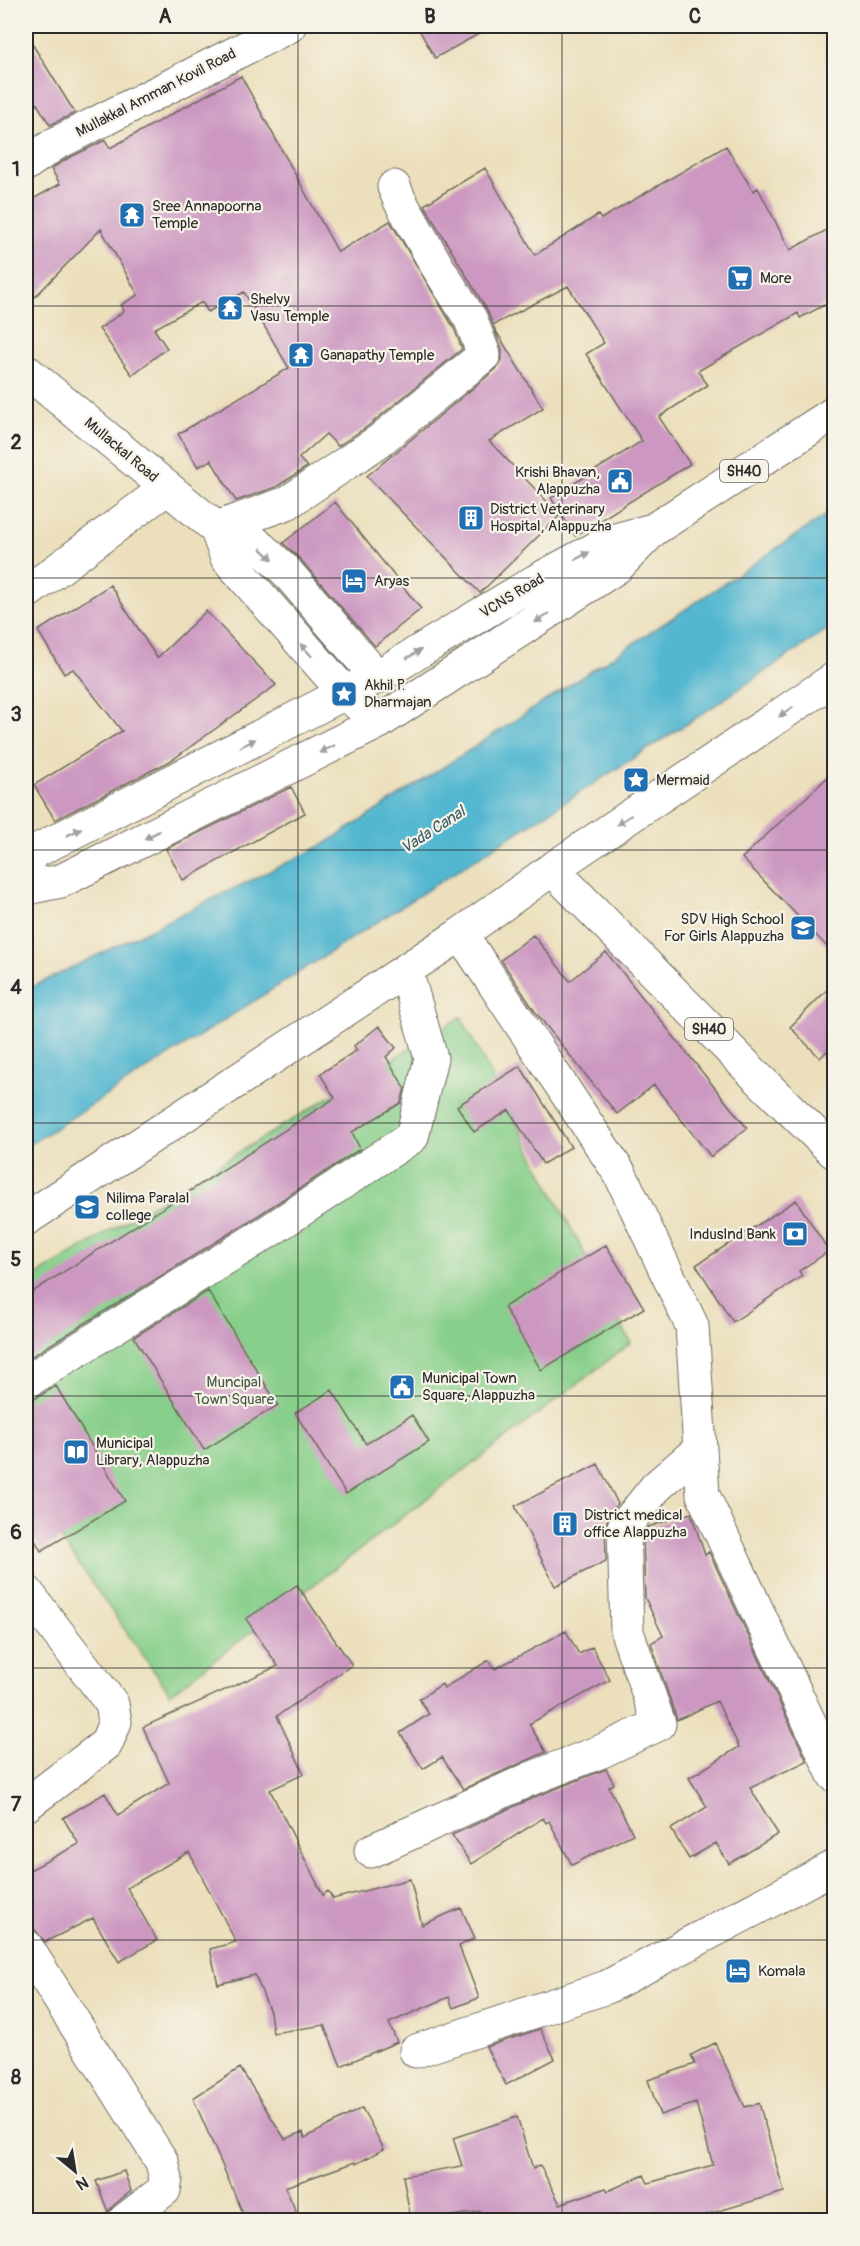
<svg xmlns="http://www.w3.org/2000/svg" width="860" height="2246" font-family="Pangolin,sans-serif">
<rect width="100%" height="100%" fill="#f7f3e8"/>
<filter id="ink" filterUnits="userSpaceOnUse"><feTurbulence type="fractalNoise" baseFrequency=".0167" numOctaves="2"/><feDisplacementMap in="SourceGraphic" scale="12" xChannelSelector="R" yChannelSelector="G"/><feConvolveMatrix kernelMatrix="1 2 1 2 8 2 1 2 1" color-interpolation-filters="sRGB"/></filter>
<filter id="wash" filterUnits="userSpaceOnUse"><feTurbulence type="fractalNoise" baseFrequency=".008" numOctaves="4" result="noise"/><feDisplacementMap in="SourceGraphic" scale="24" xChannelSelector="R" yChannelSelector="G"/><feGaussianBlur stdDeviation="1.35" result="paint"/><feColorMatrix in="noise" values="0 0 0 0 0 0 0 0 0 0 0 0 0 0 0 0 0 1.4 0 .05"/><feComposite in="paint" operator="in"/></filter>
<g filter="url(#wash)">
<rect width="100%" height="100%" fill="#ebdfbc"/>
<path fill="#87cf8a" stroke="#597d5a" stroke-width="1.5" d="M461,1017l170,326 -461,351 -144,-205v-207z"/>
<path fill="#52b7d0" stroke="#3e717e" stroke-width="1.5" d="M834,510v115l-138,93 -670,429v-157l299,-146 355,-231z"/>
<g id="blocks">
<path fill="#cc98c1" d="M417,26h76l-58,32z
M26,34l49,79 -25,12 -24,-39z
M241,76l97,176 52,-31 64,107 8,21 -94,77 -30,20 -12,-12 -27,24 8,9 -20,13 -11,7 -40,14 -25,-41 -13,7 -20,-33 111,-66 -45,-76 -36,20 -6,-10 -48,27 13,19 -35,27 -33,-46 25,-18 -3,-6 17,-10 -37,-66 -75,77v-103l34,-19 -9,-15 14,-9 40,-20 5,8z
M726,146l27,45 5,-3 32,62 44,-24v74l-34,18 -2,-5 -100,58 10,14 -49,32 31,47 -115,72 -24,-38 91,-57 -56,-87 18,-11 -36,-57 -75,39 -6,-15 -63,-105 61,-37 50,87 63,-40 3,4z
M493,326l50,82 -54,33 71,74 -80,78 -113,-117 129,-107 6,-8v-12z
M335,502l86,107 -46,37 -76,-88 -16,-15z
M110,585l47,73 49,-47 70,74 -104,75 -117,60 -21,-35 88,-54 -49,-62 -9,5 -26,-43z
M834,771v183l-92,-96z
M291,787l14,26 -122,67 -17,-31z
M533,935l37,46 36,-29 141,176 -36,29 -57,-72 -37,29 -81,-101 -35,-53z
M834,983v61l-14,14 -30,-31z
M379,1026l17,22 -10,9 19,31 -4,15 -49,29 8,17 -101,66 -233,145v-64l309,-198 -15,-24 37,-24 -3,-4z
M520,1066l51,81 -28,17 -34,-54 -35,22 -17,-26z
M796,1200l33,51 -30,20 3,5 -69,46 -37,-57z
M606,1245l38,63 -103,62 -37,-63z
M208,1291l70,114 -74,45 -70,-113z
M56,1386l69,115 -84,50 -15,-27v-123l10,-3z
M332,1390l34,54 46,-29 17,27 -83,52 -51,-81z
M598,1464l20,40 -9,11 -4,12 1,34 -51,25 -40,-80z
M691,1513l14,42 4,-3 98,209 -57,27 28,46 -49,30 -13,-21 -27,16 -18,-30 36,-22 -18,-29 50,-31 -22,-46 -40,19 -26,-77 12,-7 -18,-38 -2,-65 5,-6z
M297,1585l55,80 -75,51 27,58 -34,16 53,105 5,-4 5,8 77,-20 12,46 39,-17 14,30 -16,8 20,52 -26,10 -4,-11 -60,26 8,19 -56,24 -17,-41 -51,8 -3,-21 -15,-37 -37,9 -8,-35 26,-7 -47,-90 -62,36 30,52 -38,22 -26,-44 -48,24 -10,-12 -6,-2 -3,-7v-49l53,-28 -16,-26 42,-25 13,22 51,-32 -26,-56 135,-61 -32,-47z
M566,1631l13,23 13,-7 18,33 -81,44 17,28 -83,37 -21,-32 -19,12 -23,-36 29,-19 -10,-15 23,-15 2,4 45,-28 6,9z
M606,1769l8,15 -5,3 24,47 -61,31 -23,-44 -3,2 -3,-5 -72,46 -19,-29 85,-39z
M540,2029l15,30 -49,26 -20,-38z
M715,2043l30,64 14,-4 25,89 -96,28h-205l-3,-9 -49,9h-20l-8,-44 59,-10 -9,-28 64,-21 16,52 7,-4 20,39 46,-16 2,3 36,-16 4,8 65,-18 -17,-62 -36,12 -12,-35 47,-16 -4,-9z
M240,2068l45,71 18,-7 2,6 57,-30 22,41 -28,15 -1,-2 -70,25 15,33h-54l-53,-122z
M124,2171l7,20 -17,14 -6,7 -12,-31z"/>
</g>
</g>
<g filter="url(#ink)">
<use href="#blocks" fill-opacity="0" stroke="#6e6a5e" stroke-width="1.5"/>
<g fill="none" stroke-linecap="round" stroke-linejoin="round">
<defs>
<path id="minor" d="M216,528l71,-25 92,-62 105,-86 -13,-35 -34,-54 -37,-65 -6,-14
M26,593l141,-105
M461,934l159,240 72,152 11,169 131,280
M26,1382l243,-151 143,-94 19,-79 -25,-87
M26,1591l86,113 3,18 -9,22 -80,61
M371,1851l159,-72 72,-28 57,-27 -32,-92 -3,-105 32,-40 44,-38
M26,1946l136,216 4,17 -2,11 -39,30
M416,2051l191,-64 227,-120"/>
<path id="secondary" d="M26,164l29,-20 234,-118
M26,371l190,157 35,11 34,31 92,107
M26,863l8,-11 311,-159 -118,-135 -11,-30
M26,888l35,-7 318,-159
M26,1219l435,-285 91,-65 282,-190"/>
<path id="primary" d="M653,530l-45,12 -72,39 -159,96 -32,16 34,29 238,-155 36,-37 181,-117
M552,869l203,206 79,77"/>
</defs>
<use href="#minor" stroke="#6e6a5e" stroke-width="35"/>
<use href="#secondary" stroke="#6e6a5e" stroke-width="35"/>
<use href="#primary" stroke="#6e6a5e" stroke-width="35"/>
<use href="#minor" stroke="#fff" stroke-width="33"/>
<use href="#secondary" stroke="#fff" stroke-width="33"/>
<use href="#primary" stroke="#fff" stroke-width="33"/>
</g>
<defs><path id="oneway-solid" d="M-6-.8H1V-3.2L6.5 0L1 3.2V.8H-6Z" transform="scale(1.5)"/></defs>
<g fill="#a0a0a0">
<use href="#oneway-solid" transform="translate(267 554) rotate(43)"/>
<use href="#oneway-solid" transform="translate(582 556) rotate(-28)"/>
<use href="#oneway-solid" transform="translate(542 618) rotate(147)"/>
<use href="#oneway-solid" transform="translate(306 650) rotate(-132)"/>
<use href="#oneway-solid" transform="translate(414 654) rotate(-31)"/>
<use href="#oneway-solid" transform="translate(786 712) rotate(146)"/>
<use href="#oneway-solid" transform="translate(248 743) rotate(-27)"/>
<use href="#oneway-solid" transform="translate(327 749) rotate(154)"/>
<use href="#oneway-solid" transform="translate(624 820) rotate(146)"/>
<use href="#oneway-solid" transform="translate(74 832) rotate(-27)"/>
<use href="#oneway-solid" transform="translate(152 835) rotate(153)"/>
</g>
</g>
<path fill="none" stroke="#2b2b2b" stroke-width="1.5" stroke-opacity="0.55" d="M298,26v2194M562,26v2194M26,306h808M26,578h808M26,850h808M26,1123h808M26,1396h808M26,1668h808M26,1940h808"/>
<defs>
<symbol id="temple-square" viewBox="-11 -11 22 22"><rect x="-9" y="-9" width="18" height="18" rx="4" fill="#1f6fb2" stroke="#f7f3e8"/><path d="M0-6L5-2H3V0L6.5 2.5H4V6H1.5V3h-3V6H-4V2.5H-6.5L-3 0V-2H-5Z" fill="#fff"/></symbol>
<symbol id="supermarket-square" viewBox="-11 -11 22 22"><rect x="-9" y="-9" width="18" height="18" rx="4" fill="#1f6fb2" stroke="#f7f3e8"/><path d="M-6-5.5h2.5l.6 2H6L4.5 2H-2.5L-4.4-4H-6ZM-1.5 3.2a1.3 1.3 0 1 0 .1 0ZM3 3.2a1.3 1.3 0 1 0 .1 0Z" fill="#fff"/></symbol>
<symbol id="civic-square" viewBox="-11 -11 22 22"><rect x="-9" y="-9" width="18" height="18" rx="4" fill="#1f6fb2" stroke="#f7f3e8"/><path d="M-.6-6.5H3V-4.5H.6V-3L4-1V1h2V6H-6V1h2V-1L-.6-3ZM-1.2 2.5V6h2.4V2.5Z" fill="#fff"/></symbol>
<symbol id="building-square" viewBox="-11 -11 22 22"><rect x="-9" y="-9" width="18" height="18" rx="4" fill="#1f6fb2" stroke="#f7f3e8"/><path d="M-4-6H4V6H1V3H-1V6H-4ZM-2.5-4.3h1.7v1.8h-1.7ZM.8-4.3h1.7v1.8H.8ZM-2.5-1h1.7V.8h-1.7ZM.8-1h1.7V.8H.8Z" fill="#fff"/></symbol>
<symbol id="hotel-square" viewBox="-11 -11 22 22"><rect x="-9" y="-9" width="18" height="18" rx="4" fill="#1f6fb2" stroke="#f7f3e8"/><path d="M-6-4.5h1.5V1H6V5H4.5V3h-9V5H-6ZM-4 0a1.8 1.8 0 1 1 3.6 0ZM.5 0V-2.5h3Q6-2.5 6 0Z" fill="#fff"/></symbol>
<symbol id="sight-square" viewBox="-11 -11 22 22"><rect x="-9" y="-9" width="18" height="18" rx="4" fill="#1f6fb2" stroke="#f7f3e8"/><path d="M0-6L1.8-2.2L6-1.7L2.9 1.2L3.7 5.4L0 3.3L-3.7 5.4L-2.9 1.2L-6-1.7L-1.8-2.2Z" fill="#fff"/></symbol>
<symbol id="school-square" viewBox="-11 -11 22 22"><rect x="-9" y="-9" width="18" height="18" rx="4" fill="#1f6fb2" stroke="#f7f3e8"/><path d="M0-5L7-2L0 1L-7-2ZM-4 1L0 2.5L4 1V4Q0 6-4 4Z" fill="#fff"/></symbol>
<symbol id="university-square" viewBox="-11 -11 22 22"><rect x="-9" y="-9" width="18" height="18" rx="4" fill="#1f6fb2" stroke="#f7f3e8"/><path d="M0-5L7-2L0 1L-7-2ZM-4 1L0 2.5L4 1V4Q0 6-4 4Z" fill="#fff"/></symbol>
<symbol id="bank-square" viewBox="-11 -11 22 22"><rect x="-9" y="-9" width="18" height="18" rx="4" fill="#1f6fb2" stroke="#f7f3e8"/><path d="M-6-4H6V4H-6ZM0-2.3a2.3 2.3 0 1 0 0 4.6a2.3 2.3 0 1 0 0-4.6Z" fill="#fff"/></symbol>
<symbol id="library-square" viewBox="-11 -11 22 22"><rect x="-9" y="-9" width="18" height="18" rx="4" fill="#1f6fb2" stroke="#f7f3e8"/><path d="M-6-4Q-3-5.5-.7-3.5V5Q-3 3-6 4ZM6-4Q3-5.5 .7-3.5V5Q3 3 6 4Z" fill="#fff"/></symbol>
</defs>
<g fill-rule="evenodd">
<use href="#temple-square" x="117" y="200" width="30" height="30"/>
<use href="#supermarket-square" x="725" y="263" width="30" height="30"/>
<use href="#temple-square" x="215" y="293" width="30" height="30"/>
<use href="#temple-square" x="286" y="340" width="30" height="30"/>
<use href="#civic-square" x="605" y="466" width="30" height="30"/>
<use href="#building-square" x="456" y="503" width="30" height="30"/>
<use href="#hotel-square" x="339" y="566" width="30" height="30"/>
<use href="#sight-square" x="329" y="679" width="30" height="30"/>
<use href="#sight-square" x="621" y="765" width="30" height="30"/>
<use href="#school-square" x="788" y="913" width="30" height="30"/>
<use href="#university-square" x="72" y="1192" width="30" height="30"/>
<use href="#bank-square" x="780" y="1219" width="30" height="30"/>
<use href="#civic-square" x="387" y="1372" width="30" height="30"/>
<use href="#library-square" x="61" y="1437" width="30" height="30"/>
<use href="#building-square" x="550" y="1509" width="30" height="30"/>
<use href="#hotel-square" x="723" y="1956" width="30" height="30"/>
</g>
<g text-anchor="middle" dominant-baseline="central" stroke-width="4.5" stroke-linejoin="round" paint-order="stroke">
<g fill="#f7f3e8" stroke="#686764" stroke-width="1.5">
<rect x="720" y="460" width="48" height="22" rx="4.5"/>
<rect x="685" y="1018" width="48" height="22" rx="4.5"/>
</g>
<g font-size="14" font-weight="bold" fill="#2b2b2b">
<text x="744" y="471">SH40</text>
<text x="709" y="1029">SH40</text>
</g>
<g font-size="15" fill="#2b2b2b" stroke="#f7f3e8">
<text transform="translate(156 93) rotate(-27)">Mullakkal Amman Kovil Road</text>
<text transform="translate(121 450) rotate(40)">Mullackal Road</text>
<text transform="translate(512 596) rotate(-31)">VCNS Road</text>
</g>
<g font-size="15" fill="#2b2b2b" stroke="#f7f3e8" text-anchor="start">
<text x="152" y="206">Sree Annapoorna<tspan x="152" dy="17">Temple</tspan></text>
<text x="760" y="278">More</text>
<text x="250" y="299">Shelvy<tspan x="250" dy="17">Vasu Temple</tspan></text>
<text x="320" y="355">Ganapathy Temple</text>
<text x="600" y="472" text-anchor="end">Krishi Bhavan,<tspan x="600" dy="17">Alappuzha</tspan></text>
<text x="490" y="509">District Veterinary<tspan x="490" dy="17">Hospital, Alappuzha</tspan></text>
<text x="374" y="581">Aryas</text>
<text x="364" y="685">Akhil P.<tspan x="364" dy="17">Dharmajan</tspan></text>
<text x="656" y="780">Mermaid</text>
<text x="784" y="919" text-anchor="end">SDV High School<tspan x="784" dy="17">For Girls Alappuzha</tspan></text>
<text x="106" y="1198">Nilima Paralal<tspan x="106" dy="17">college</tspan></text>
<text x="776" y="1234" text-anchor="end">Induslnd Bank</text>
<text x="422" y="1378">Municipal Town<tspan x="422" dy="17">Square, Alappuzha</tspan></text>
<text x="96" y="1443">Municipal<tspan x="96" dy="17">Library, Alappuzha</tspan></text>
<text x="584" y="1515">District medical<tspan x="584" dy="17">office Alappuzha</tspan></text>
<text x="758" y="1971">Komala</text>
</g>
<g font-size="15" fill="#475c48" stroke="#f7f3e8">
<text x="234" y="1382">Muncipal<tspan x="234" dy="17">Town Square</tspan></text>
</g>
<g font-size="16" font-style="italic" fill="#395c65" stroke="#f7f3e8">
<text transform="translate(433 830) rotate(-33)">Vada Canal</text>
</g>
</g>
<rect width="860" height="2246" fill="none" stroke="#f7f3e8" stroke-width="66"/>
<g transform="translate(75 2171) rotate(150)" stroke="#f7f3e8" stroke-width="4.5" paint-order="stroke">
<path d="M0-4.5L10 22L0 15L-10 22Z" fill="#2b2b2b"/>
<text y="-9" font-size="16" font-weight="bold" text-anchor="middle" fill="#2b2b2b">N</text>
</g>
<rect x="33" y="33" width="794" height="2180" fill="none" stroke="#2b2b2b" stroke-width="2"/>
<g font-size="20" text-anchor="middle" font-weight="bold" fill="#2b2b2b">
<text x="165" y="23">A</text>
<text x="430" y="23">B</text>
<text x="695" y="23">C</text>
<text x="16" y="176">1</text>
<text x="16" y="449">2</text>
<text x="16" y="721">3</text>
<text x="16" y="994">4</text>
<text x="16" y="1266">5</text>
<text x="16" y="1539">6</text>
<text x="16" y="1811">7</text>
<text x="16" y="2084">8</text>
</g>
</svg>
